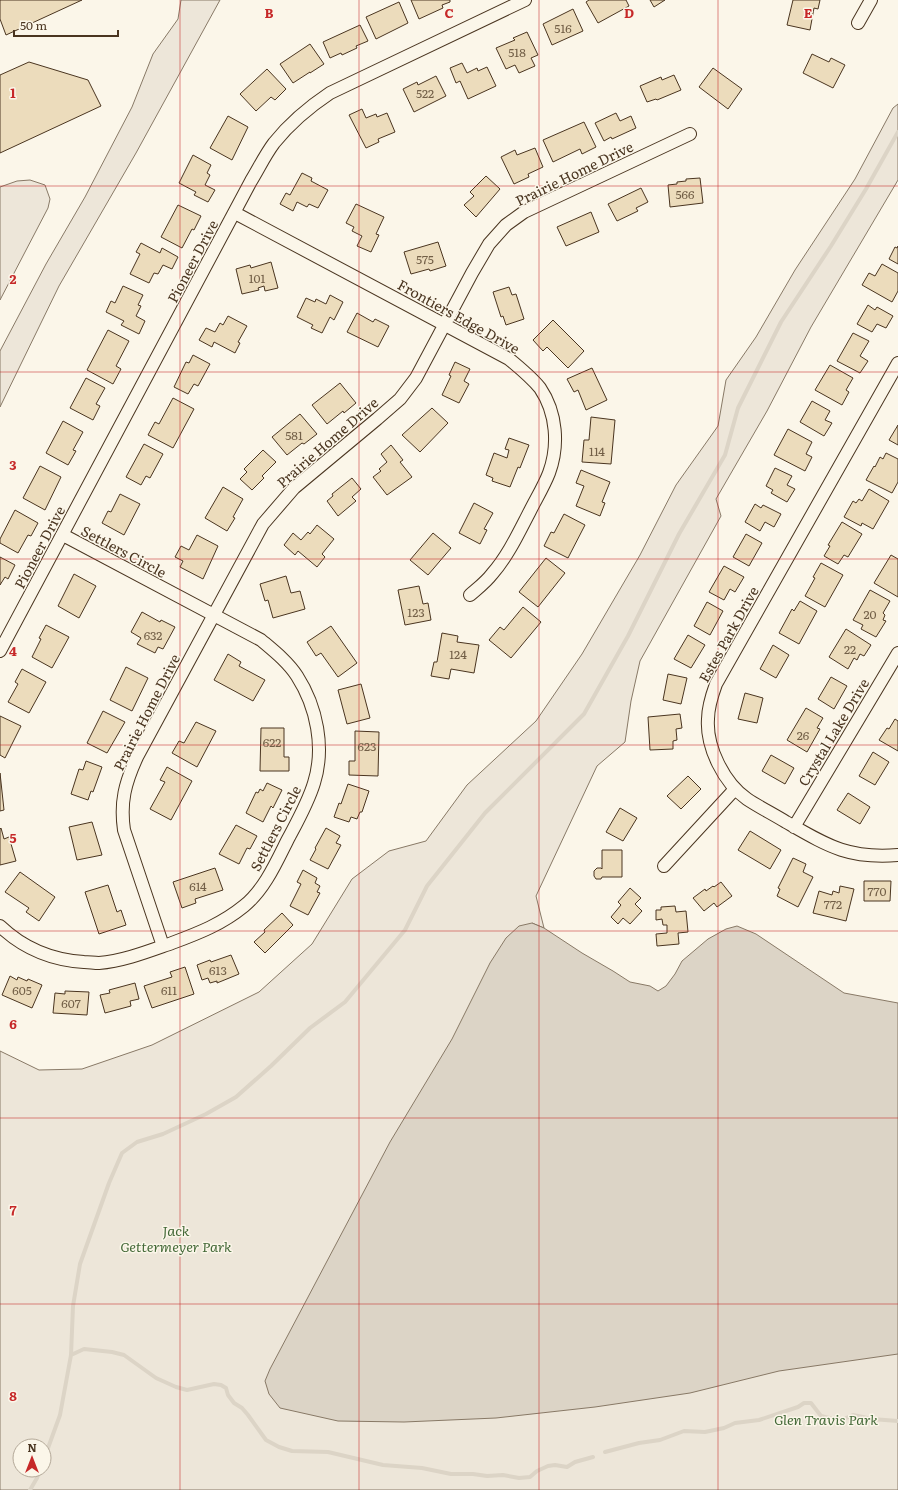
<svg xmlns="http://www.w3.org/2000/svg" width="898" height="1490" font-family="Literata,serif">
<rect width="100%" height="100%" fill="#fbf6e9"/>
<path fill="#ede6d9" stroke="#887966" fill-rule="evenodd" d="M181,0h39l-84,153 -77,133 -59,121v-56l46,-87 39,-67 47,-90 21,-53 25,-35z
M898,104v76l-87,147 -44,84 -51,88 5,17 -81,145 -9,40 -6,41 -28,24 -61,130 8,32 -12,-5 366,412v155h-898v-439l39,19 43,-1 70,-24 107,-53 53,-48 40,-65 37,-28 37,-10 41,-56 69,-64 46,-67 58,-99 36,-70 42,-59 8,-46 30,-43 39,-67 60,-91 38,-71zM20,1446h24v24h-24z
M30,180l15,5 5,14 -2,9 -48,92v-113l17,-6z"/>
<path fill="#dcd4c6" stroke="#887966" d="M532,923l12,5 38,25 31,18 17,11 20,4 8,5 8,-5 9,-12 7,-13 26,-22 18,-10 11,-3 19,8 88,59 54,10v351l-119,17 -89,22 -95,14 -99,11 -92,4 -66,-1 -58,-13 -11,-14 -4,-13 5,-12 120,-227 62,-103 38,-76 16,-25 13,-12z"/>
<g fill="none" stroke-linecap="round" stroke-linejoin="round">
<path stroke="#dcd4c6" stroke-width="4" d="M71,1355l13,-6 28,3 12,3 32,23 20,9 11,3 27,-6 7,1 5,3 2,7 6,8 8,5 6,7 18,25 13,7 13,4 36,1 55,13 39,3 29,6h22l14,2 16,-1 16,3 11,-1 7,-6 11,-5 7,-1 12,2 8,-5 18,-5
M605,1452l34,-9 21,-3 24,-9 21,1 19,-4 11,-5 24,-3 39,-13 6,-4h7l10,13 12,3h11l9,-4 19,4 26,2
M44,1459l16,-44 11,-60 2,-49 7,-42 29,-81 13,-30 15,-11 26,-8 43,-20 30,-17 35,-31 39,-38 35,-26 60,-72 22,-44 58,-73 99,-99 44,-78 51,-102 46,-79 13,-47 43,-86 50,-76 35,-57 32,-57
M30,1490l7,-12 3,-8"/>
</g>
<path fill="#ecdcbc" stroke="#4a3520" d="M0,0h82l-76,35 -6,-16z
M411,0h39v2l-8,3 1,3 -24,11z
M589,0h37l3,6 -31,17 -12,-21z
M650,0h15l-11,7z
M793,0h27l-2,9 -4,-1 -4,22 -23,-5z
M399,2l9,21 -32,16 -10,-22z
M573,9l10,22 -31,14 -9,-21z
M360,25l8,16 -12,5 1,2 -15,7 -1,-2 -11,5 -7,-16z
M527,32l11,23 -7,3 4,8 -16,7 -4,-8 -9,4 -10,-21 19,-8 -2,-2z
M310,44l14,20 -14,9v-1l-17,11 -13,-19z
M812,54l17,8 2,-4 14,7 -12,23 -30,-15z
M29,62l59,18 13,26 -101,47v-78z
M462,63l5,10 10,-5 1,3 9,-4 9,19 -28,13 -8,-18 -4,2 -6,-15z
M713,68l29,21 -14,20 -29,-22z
M267,69l19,20 -11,11 -4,-3 -15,14 -16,-17z
M674,75l7,15 -24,10 -1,-1 -9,3 -7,-16 21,-9 1,3z
M436,76l10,20 -32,16 -11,-23 14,-7 1,3z
M362,109l4,9 10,-4 1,3 10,-4 8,19 -17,7 1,3 -13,6 -17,-33z
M616,113l4,8 11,-5 5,12 -24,11 -1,-2 -7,4 -9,-18z
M228,116l20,11 -16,33 -22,-12z
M584,122l12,25 -14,7 -2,-5 -27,13 -10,-22z
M535,148l8,19 -15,7 1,3 -15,7 -13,-27 14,-7 2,5z
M193,155l18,10 -4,8 3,2 -5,10 10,5 -7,12 -14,-7 2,-3 -17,-9z
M302,173l10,5 -1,3 17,9 -10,18 -9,-4 -2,3 -10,-5 -4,9 -13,-7 6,-11 4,2z
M486,176l14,13 -24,28 -12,-12 10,-9 -4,-4z
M700,178l3,25 -33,4 -2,-22 9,-1v-2l9,-1v-2z
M641,188l7,14 -12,6 2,3 -21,10 -9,-17z
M356,204l28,13 -8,17 3,1 -8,17 -14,-6 5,-10 -10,-5 2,-4 -8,-4z
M178,205l23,11 -7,14 -2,-1 -10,19 -21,-11z
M591,212l8,20 -33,14 -9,-19z
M438,242l8,24 -16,5 -1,-2 -18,5 -7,-22z
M141,243l19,10 2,-5 16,9 -6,12 -9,-4 -5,9 -4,-1 -5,10 -19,-9 10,-20 -4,-2z
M898,246v18l-9,-5 6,-12 2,1z
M271,262l7,26 -13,3 -1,-5 -6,2 1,2 -17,4 -6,-25 14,-4 1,3z
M882,264l16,9v18l-6,11 -30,-17 7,-12 6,3z
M123,286l20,9 -5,10 3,1 -5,10 9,5 -6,13 -18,-9 3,-4 -18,-9 5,-11 4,2z
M509,287l3,8 4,-1 8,25 -18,6 -3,-9 -2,1 -8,-25z
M330,295l13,7 -9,18 -4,-3 -8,16 -11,-5 2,-3 -16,-8 9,-19 9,4 1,-3 10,5z
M868,305l7,5 2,-3 16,9 -7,12 -9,-4 -5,8 -15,-8z
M357,313l16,9 2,-3 14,7 -11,21 -31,-15z
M228,316l19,10 -9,16 2,1 -5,10 -21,-11 -2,5 -13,-7 7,-12 9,4 5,-9 3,2z
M553,320l31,31 -16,17 -21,-21 -4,4 -10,-11z
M108,330l21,11 -13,25 5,3 -8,15 -26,-14z
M853,333l16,8 -9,15 8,5 -8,12 -23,-12z
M193,355l17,9 -12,22 -4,-2 -6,10 -14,-7 12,-25 3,1z
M455,362l15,7 -6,12 5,3 -10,19 -17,-8 9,-19 -2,-1z
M830,365l23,13 -7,12 3,2 -7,13 -27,-15z
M592,368l15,32 -21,10 -8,-20 -4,2 -7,-13z
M86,378l19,10 -9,16 4,2 -7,14 -23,-12z
M340,383l16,20 -12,10 -1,-2 -16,13 -15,-19z
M173,398l21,11 -21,39 -25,-13 7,-13 4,2z
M812,401l18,10 -5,9 7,3 -8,13 -24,-14z
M432,408l16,15 -28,29 -18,-17z
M300,414l17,20 -13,10 -2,-1 -15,12 -15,-18z
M591,417l24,3 -4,44 -29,-2 2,-22h5z
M63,421l20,11 -10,18 3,1 -8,14 -22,-12z
M898,425v20l-9,-5z
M788,429l24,13 -6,12 6,3 -7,14 -31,-16z
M509,438l20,7 -9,23 -2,-1 -8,20 -18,-6 1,-3 -7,-3 8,-22 13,5 2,-8 -4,-1z
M144,444l19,10 -13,24 -4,-2 -5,9 -15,-8z
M391,445l12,15 -3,2 12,15 -25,18 -14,-18 8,-6 -2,-2 8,-7 -6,-8z
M263,450l13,12 -14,14 2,2 -12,12 -12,-11 7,-7 -3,-3z
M886,453l12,6v23l-6,11 -26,-13 8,-14 1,1 5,-10 3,2z
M40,466l21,11 -16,33 -22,-12z
M775,468l17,8 -5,9 8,4 -8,13 -16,-9 2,-3 -7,-4z
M581,470l29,12 -8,20 3,1 -5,13 -24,-10 8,-20 -8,-3z
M352,478l9,11 -9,8 4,4 -18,15 -11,-15 6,-5 -1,-2z
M223,487l20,12 -10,18 2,1 -8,13 -22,-13z
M869,489l20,12 -16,28 -11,-6 -1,3 -17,-9 9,-16 3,2 3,-4 3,2z
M120,494l20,10 -16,31 -22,-12 6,-12 3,1z
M474,503l19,10 -9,16 3,1 -7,14 -21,-11z
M755,504l6,4 2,-3 18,9 -7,13 -9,-5 -5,9 -15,-9z
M15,510l23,13 -7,13 -3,-1 -10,18 -18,-10v-4z
M564,514l21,11 -17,33 -24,-12 7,-14 3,1z
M842,522l20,12 -14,23 -4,-2 -6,9 -14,-8 6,-10 -2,-1z
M317,525l17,14 -12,15 3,3 -8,10 -19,-16 -3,4 -11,-10 9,-12 8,7 7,-8 2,2z
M433,533l18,15 -23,27 -18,-15z
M746,534l16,9 -13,23 -16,-9z
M197,535l21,11 -15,33 -23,-12 3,-6 -8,-4 6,-11 8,4z
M891,555l7,4v38l-24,-14z
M0,557l15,8 -7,14 -3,-2 -5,8z
M546,558l19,15 -27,34 -19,-15z
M821,563l22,12 -18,32 -20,-11 10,-18 -2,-1z
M724,566l20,11 -9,15 -5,-3 -6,11 -15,-8z
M74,574l22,12 -17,32 -21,-12z
M286,576l5,17 9,-2 5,18 -32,9 -5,-18 -3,1 -5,-17z
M419,586l4,18 5,-1 3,17 -26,5 -7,-35z
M870,590l20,11 -7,12 2,2 -2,5 3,1 -10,16 -15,-8 2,-4 -10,-5z
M800,601l17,10 -18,33 -20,-11 13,-24 2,2z
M707,602l16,9 -13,24 -16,-9z
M523,607l18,15 -30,36 -22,-18 11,-13 4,3z
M142,612l18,10 1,-2 14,7 -12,22 -5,-2 -3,6 -18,-9 4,-6 -10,-6z
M46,625l23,12 -17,31 -20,-11 9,-18 -2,-1z
M331,626l26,37 -19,14 -17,-24 -5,3 -9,-14z
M846,629l25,16 -7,11 -4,-2 -3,6 -3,-2 -6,11 -19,-12z
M442,633l16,3 -1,6 22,3 -5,28 -23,-4 -2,10 -18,-3 3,-14h3z
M688,635l17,10 -14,23 -17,-9z
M773,645l16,10 -13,23 -16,-9z
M228,654l13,8 -2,4 26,14 -12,21 -39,-21z
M126,667l22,11 -16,33 -22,-11z
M22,669l24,13 -17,31 -21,-11 10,-18 -3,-2z
M668,674l19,4 -6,26 -18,-4z
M831,677l16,9 -13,23 -16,-10z
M361,684l9,34 -23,6 -9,-34z
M745,693l18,5 -6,25 -19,-4z
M806,708l17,10 -6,10 3,1 -13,23 -20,-12z
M103,711l22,11 -18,31 -20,-10z
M680,714l2,14 -6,1 1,11 -4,1v8l-23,1 -2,-33z
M0,716l21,10 -16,32 -5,-3z
M895,719l3,2v30l-19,-11 8,-12 2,1z
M196,722l20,9 -19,36 -25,-14 7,-12 5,2z
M261,728h23v29h5v14h-29z
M355,731l24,1 -1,44 -29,-1v-14h6z
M873,752l16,10 -14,23 -16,-9z
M771,755l23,13 -9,16 -23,-13z
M86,761l16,6 -9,25 -2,-1 -3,9 -17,-6 8,-25 4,1z
M167,767l25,14 -21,39 -21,-11 15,-27 -5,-2z
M0,773l4,37 -4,1z
M688,776l13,13 -20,20 -14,-13z
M267,783l15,7 -9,18 -2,-2 -8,16 -17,-9 10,-21 2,1 2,-4 3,2z
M348,784l21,7 -7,21h-2l-3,7 -6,-2 -2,5 -15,-5 5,-14 2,1z
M848,793l22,14 -10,17 -23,-14z
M620,808l17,10 -14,23 -17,-9z
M92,822l10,33 -25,5 -8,-33z
M236,825l21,11 -7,13 -3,-1 -8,16 -20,-10z
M1,828l3,11 5,-2 7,24 -16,4v-36z
M326,828l14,8 -4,7 5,2 -13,24 -18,-9 6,-11 -1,-1z
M750,831l31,19 -11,19 -32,-19z
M602,850h20v27h-20l-1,2h-5l-2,-3v-5l3,-3h4l1,1z
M793,858l13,6 -3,8 10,5 -15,30 -21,-11 3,-7 -2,-1z
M215,868l8,22 -28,9 1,4 -14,5 -9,-26z
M303,870l14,8 -2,5 5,3 -3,6 3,1 -12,22 -18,-9 11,-22 -4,-2z
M20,872l35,25 -16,24 -13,-9 3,-4 -24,-16z
M864,881h27l-1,20h-26z
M721,882l11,14 -15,11 -3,-4 -10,8 -11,-13 12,-9 1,2 7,-5 1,1z
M108,885l9,27 4,-2 5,15 -27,9 -14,-42z
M840,886l14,3 -8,32 -33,-8 6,-22 13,4 1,-4 6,2z
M630,888l11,10 -6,6 7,7 -12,13 -7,-6 -5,6 -7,-7 10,-12 -3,-3z
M675,906l1,6 10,-1 2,21 -10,1 1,11 -22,2 -1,-12 11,-1v-8h-4l-1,-6 -6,1v-10h5v-3z
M282,913l11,12 -28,28 -11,-11 11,-10 -1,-2z
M231,955l8,19 -22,9v-2l-7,2 -2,-5 -6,2 -5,-15 13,-5 1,2z
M185,967l9,27 -42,14 -8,-22 28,-9 -2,-5z
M10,976l7,4 1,-3 9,4 1,-2 14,6 -10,23 -30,-13z
M135,983l4,16 -9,2 1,5 -26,7 -5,-18 10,-2 -1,-3z
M65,991l24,1 -2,23 -34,-2 2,-20 10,1z"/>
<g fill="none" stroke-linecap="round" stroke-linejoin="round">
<defs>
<path id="street" d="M858,23l13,-23
M235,213l274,146c11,9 22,18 31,29 17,25 19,58 9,85 -5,13 -13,26 -19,38 -11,21 -22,45 -38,63 -6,8 -14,14 -22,21
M898,363l-182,321c-4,11 -8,23 -8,35 -2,28 16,64 39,80 12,8 26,15 39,23 42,24 62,37 112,33
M0,651l251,-470c8,-13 14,-26 23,-38 16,-20 35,-36 56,-50l195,-93
M794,827l104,-174
M664,866l71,-77
M0,926c23,22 52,34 84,36 5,0 10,1 15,1 25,-2 50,-12 73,-20 27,-10 50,-19 72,-37 20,-16 32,-43 43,-65 10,-19 21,-38 27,-58 11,-35 3,-76 -17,-107 -9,-14 -23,-25 -36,-36l-198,-105
M163,946l-39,-116c-4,-28 1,-47 13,-73l126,-233 31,-36 83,-69 23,-20 16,-21 56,-105 17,-29 17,-19 18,-13 166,-78"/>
</defs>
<use href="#street" stroke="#4a3520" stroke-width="14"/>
<use href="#street" stroke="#fbf6e9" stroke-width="12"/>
</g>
<path fill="none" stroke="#c62828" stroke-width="1" stroke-opacity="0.55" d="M180,0v1490M359,0v1490M539,0v1490M718,0v1490M0,186h898M0,372h898M0,559h898M0,745h898M0,931h898M0,1118h898M0,1304h898"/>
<g text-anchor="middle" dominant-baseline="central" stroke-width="3" stroke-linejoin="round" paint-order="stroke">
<g font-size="12" fill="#725f47">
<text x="563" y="28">516</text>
<text x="517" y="52">518</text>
<text x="425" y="93">522</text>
<text x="685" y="194">566</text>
<text x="425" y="259">575</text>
<text x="257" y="278">101</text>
<text x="294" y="435">581</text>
<text x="597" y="451">114</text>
<text x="416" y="612">123</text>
<text x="870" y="614">20</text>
<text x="153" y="635">632</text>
<text x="850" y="649">22</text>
<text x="458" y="654">124</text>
<text x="803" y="735">26</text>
<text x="272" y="742">622</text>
<text x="367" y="746">623</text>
<text x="198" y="886">614</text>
<text x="877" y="891">770</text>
<text x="833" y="904">772</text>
<text x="218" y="970">613</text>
<text x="22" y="990">605</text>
<text x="169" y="990">611</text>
<text x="71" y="1003">607</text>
</g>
<g font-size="14" fill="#4a3520" stroke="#fbf6e9">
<text transform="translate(574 173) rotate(-26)">Prairie Home Drive</text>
<text transform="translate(192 261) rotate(-62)">Pioneer Drive</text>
<text transform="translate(459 316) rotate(29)">Frontiers Edge Drive</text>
<text transform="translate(327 442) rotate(-41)">Prairie Home Drive</text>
<text transform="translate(39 547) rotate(-62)">Pioneer Drive</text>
<text transform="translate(124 551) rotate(28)">Settlers Circle</text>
<text transform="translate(728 634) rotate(-61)">Estes Park Drive</text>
<text transform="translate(146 712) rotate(-63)">Prairie Home Drive</text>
<text transform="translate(833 732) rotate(-59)">Crystal Lake Drive</text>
<text transform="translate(275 828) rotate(-63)">Settlers Circle</text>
</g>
<g font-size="14" font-style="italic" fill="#436837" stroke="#fbf6e9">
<text x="176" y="1230">Jack<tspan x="176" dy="16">Gettermeyer Park</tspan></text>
<text x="826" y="1419">Glen Travis Park</text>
</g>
</g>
<g font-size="13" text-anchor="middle" font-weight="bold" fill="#c62828" stroke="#fbf6e9" stroke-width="3" stroke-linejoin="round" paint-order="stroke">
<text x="269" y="18">B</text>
<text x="449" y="18">C</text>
<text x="629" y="18">D</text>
<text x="808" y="18">E</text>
<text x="13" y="98">1</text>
<text x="13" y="284">2</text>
<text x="13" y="470">3</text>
<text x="13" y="656">4</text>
<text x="13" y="843">5</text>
<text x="13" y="1029">6</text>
<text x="13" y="1215">7</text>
<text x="13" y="1401">8</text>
</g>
<g transform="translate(32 1458)"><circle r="19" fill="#fbf6e9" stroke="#b4a999"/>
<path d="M0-3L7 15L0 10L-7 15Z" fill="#c62828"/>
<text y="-6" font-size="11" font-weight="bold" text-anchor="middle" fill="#4a3520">N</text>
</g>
<path d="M14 30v6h104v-6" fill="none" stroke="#4a3520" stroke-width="2"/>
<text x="20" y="30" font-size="12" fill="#4a3520" stroke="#fbf6e9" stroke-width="3" paint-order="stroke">50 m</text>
</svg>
